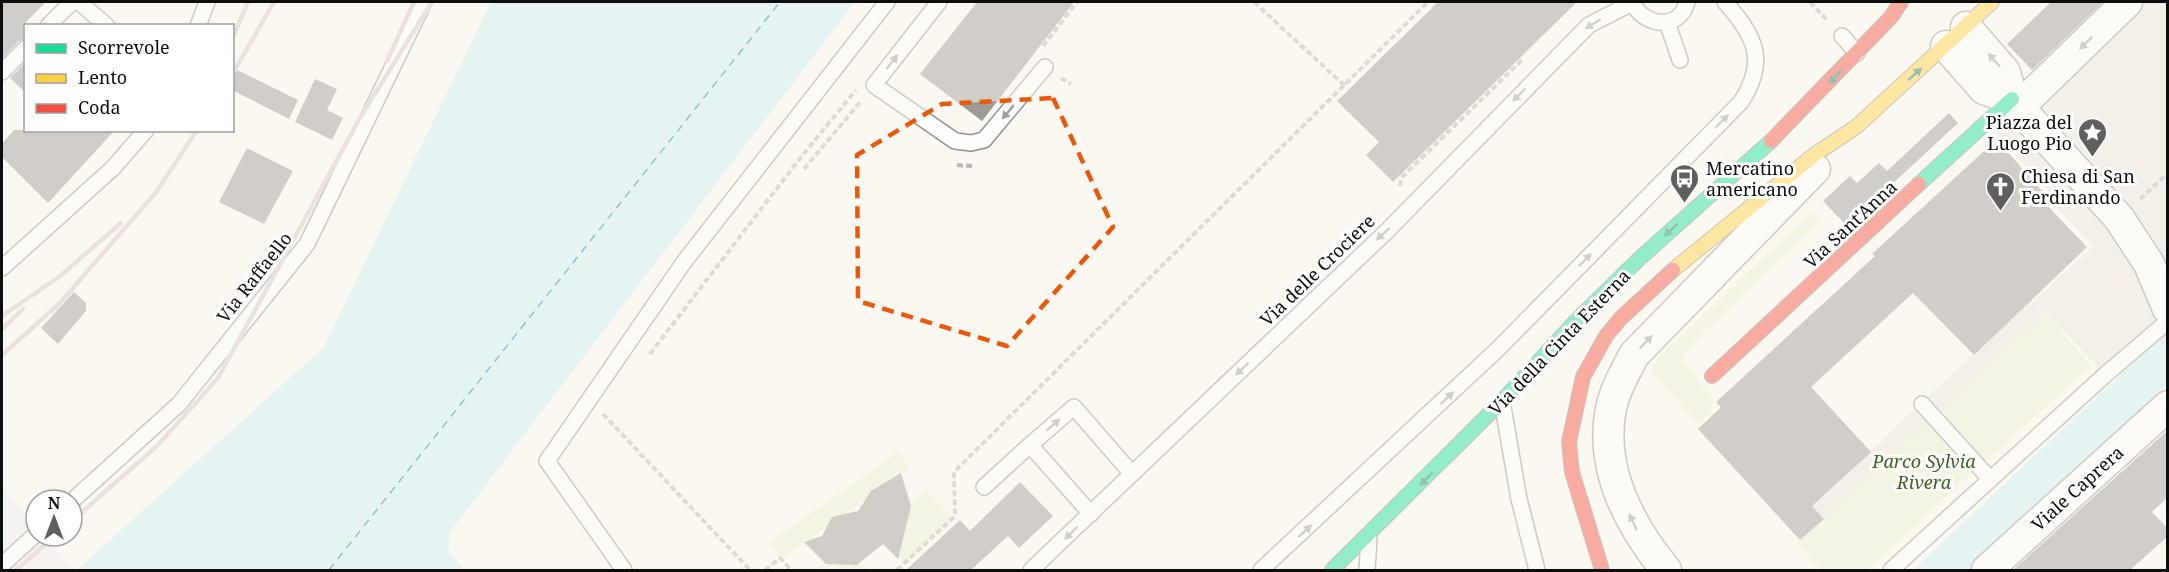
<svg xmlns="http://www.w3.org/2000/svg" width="2169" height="572" font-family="'Noto Serif',serif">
<rect width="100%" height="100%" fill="#fbf7f1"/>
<path fill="#f1ebee" d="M2,487l34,39v10h9l30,34h-73z"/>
<path fill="#e9efd2" d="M1811,213l10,7 -128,122 -11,17 31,40 -1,12 -13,13 -48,-52 6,-13z
M2045,314l46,51 -107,98 -47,-50z
M1929,420l46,50 -108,100h-46l-24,-27z
M899,452l11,17 -128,89 -12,-16z
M926,490l26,27 -49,46 -25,-27z
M845,544l24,26h-54z"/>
<path fill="#ebe5dd" d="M2120,2h47v327l-56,51 -77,-79 59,-55 -48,-51 4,-4 -61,-65z
M2031,300l14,14 -221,205 -12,-13z"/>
<path fill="#c9edf3" d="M491,2h364l-406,531 -1,18 17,19h-388l247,-223z
M2167,331v53l-198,186h-56z"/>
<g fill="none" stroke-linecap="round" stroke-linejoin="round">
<path stroke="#197b9b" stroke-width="1.5" stroke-dasharray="8 6" stroke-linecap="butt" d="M329,570l451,-568"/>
</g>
<path fill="#9e9a97" d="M2,2h44l-20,20v17l-7,2 -17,18z
M977,2h97l-92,119 -62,-47z
M1438,2h139l-184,180 -27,-27 13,-13 -42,-41z
M2051,2h52l-71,68 -25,-26z
M26,62v31l-16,-15z
M235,69l63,31 -9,19 -57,-29z
M315,79l22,10 -10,21 16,8 -11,22 -37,-18z
M1949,113l9,10 -111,103 -24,-25 27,-25 7,7 22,-20 8,8z
M14,130h101l-67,73 -46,-46v-13z
M1998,141l46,52 -5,4 48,50 -113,108 -61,-62 -102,94 60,65 -59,54 12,13 -24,21 -102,-111 23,-22 -5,-5 159,-146 -3,-2 112,-103 1,1z
M247,148l46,23 -29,53 -45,-22z
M74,292l12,11v8l-28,33 -17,-16z
M2168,430v67l-16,15 16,17v7l-38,34h-117z
M901,473l10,33 -13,53 -15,-15 -26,21 -31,-1 -22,-22 18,-6 10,-19 26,-6 13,-20z
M1020,482l33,34 -34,32 -11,-12 -37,34h-65l54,-50 10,11z"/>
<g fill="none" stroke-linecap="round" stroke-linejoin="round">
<defs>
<path id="lane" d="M79,2l28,24
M939,2l-65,83 81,56 16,2 13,-3 61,-73
M1632,2c11,24 47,30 55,0
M1667,22l13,38
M48,26l24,-24
M198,26l9,-24
M1842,36l15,17
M2,72l24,-24
M2,268l111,-100 33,-38
M1502,401l17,98 18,71
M1922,404l68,75
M984,487l46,-42
M72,501l107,-97 128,-160 117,-242
M1091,514l-61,-69 44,-38 58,67
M2,565l34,-31
M624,570l-77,-109 137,-199 203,-260
M1031,570l355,-338 203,-207 43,-22
M1261,570l238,-222 242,-246c27,-42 14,-66 -16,-100
M1367,570l2,-31
M1891,570l214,-195 63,-54"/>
<path id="street" d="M1966,27l39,45 8,29 106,117 30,46 19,45
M1946,46l38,43 28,10
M2019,107l108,-105
M1666,570c-35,-43 -65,-98 -56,-156 3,-21 14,-40 24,-59l181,-186
M1987,570l181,-164"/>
<path id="fast" d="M1919,184l93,-85
M1332,570l170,-169 73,-79 64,-63 132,-118"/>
<path id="slow" d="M1673,270l141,-115 42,-28 136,-125"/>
<path id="jam" d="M1771,141l120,-124 10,-15
M1712,376l207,-192
M1602,570l-30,-98 -3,-30 14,-65 23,-41 15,-18 52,-48"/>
</defs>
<use href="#lane" stroke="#949290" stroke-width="18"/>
<use href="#street" stroke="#949290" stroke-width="33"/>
<use href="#fast" stroke="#8b8986" stroke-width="16"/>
<use href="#slow" stroke="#8b8986" stroke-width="16"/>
<use href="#jam" stroke="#8b8986" stroke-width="16"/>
<path stroke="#b8b7b6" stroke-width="4" stroke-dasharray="6 3" stroke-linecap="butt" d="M1254,2l91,84
M1810,2l18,19
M1043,46l34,-44
M1061,78l10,6
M957,165l15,1
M804,169l58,-69
M1400,186l1,-8 122,-119
M2140,199l28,-26
M650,354l151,-197 55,-67
M603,414l147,156
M765,570l15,-12 11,12
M897,570l58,-54 -1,-44 474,-470"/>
<use href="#lane" stroke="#fefefd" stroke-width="15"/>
<use href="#street" stroke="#fefefd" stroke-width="30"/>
<use href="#fast" stroke="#16e098" stroke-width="14"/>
<use href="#slow" stroke="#ffcf43" stroke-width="14"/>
<use href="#jam" stroke="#f24e42" stroke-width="14"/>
<path stroke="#d6c5c8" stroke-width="4.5" d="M232,39l16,-37
M387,61l27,-59
M232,75l42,-73
M2,316l57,-39 62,-54
M2,329l21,-20
M2,355l58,-52 97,-112 40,-61
M72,521l86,-76 60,-67 143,-262 71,-114
M16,570l39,-34"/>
</g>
<defs><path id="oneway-solid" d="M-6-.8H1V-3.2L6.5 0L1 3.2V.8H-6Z" transform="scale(1.5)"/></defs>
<g fill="#9e9e9d">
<use href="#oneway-solid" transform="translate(1593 24) rotate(148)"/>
<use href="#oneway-solid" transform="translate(2086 43) rotate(135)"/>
<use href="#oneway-solid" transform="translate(1994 60) rotate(-132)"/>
<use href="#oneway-solid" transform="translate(892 62) rotate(-52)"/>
<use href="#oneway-solid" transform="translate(1519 95) rotate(134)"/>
<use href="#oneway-solid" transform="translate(1008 112) rotate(130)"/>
<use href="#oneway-solid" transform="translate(1722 121) rotate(-45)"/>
<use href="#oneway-solid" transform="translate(1383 234) rotate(137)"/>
<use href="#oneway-solid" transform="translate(1585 260) rotate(-45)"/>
<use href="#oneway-solid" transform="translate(1646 342) rotate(-46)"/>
<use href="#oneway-solid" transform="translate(1242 369) rotate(136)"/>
<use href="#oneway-solid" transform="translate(1447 398) rotate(-44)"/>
<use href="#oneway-solid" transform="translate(1053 425) rotate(-41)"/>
<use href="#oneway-solid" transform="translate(1633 522) rotate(-115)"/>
<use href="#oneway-solid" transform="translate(1305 531) rotate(-42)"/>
<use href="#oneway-solid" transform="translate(1071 533) rotate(136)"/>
</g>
<g fill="#128159">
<use href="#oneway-solid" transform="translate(1915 74) rotate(-42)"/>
<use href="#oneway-solid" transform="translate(1835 77) rotate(134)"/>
<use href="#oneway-solid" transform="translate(1671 230) rotate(138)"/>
<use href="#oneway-solid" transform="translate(1426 479) rotate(135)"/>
</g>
<path d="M0 0H2169V572H0ZM1053,98l60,129 -106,119 -149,-45 -1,-146 85,-51z" fill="#fbf7f1" fill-opacity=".55" fill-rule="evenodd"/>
<path fill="none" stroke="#e8590c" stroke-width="4.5" stroke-dasharray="12 8" stroke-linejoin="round" d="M1053,98l60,129 -106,119 -149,-45 -1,-146 85,-51z"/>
<defs>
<symbol id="sight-pin" viewBox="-11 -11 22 30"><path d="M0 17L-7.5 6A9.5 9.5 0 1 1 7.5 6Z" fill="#605f5d" stroke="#fff"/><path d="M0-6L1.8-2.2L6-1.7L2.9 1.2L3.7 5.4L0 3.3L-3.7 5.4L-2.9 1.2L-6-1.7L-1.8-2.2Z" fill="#fff"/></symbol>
<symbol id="bus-pin" viewBox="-11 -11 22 30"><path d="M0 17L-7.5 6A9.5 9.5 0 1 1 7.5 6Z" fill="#605f5d" stroke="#fff"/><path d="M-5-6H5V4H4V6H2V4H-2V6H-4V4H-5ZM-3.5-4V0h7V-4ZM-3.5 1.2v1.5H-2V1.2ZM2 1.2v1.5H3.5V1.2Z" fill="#fff"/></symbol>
<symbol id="church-pin" viewBox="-11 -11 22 30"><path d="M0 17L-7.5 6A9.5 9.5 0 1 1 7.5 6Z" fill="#605f5d" stroke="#fff"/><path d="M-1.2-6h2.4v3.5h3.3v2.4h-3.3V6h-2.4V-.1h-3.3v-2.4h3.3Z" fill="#fff"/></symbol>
</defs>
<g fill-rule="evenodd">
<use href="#sight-pin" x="2076" y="116" width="33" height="45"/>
<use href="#bus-pin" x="1668" y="162" width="33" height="45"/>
<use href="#church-pin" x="1984" y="170" width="33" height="45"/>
</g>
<g text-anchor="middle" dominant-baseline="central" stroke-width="6" stroke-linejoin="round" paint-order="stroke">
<g font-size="18" fill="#0d0d0d" stroke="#fff" text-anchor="start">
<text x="2072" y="122" text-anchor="end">Piazza del<tspan x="2072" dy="21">Luogo Pio</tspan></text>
<text x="1706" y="168">Mercatino<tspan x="1706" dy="21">americano</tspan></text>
<text x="2021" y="176">Chiesa di San<tspan x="2021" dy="21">Ferdinando</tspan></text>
</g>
<g font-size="18" fill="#0d0d0d" stroke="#fff">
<text transform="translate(1850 224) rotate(-43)">Via Sant'Anna</text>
<text transform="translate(1317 270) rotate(-44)">Via delle Crociere</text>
<text transform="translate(254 277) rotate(-52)">Via Raffaello</text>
<text transform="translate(1559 342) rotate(-46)">Via della Cinta Esterna</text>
<text transform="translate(2077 488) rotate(-42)">Viale Caprera</text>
</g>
<g font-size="18" font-style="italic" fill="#3a631f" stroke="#fff">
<text x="1924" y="461">Parco Sylvia<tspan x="1924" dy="21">Rivera</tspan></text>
</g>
</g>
<rect width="2169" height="572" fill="none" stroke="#0d0d0d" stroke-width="6"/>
<rect x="24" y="24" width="210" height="108" fill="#ffffff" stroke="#9e9e9e" stroke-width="1.5"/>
<rect x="36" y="44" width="30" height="9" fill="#16e098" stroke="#9e9e9e" stroke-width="1.5"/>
<text x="78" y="54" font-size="18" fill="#0d0d0d">Scorrevole</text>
<rect x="36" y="74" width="30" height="9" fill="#ffcf43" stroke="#9e9e9e" stroke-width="1.5"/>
<text x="78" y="84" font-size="18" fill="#0d0d0d">Lento</text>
<rect x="36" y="104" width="30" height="9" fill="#f24e42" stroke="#9e9e9e" stroke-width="1.5"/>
<text x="78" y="114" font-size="18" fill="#0d0d0d">Coda</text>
<g transform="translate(54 518)"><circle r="28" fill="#ffffff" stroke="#9e9e9e" stroke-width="1.5"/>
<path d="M0-4.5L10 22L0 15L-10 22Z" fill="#605f5d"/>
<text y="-9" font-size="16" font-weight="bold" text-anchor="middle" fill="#0d0d0d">N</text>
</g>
</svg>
